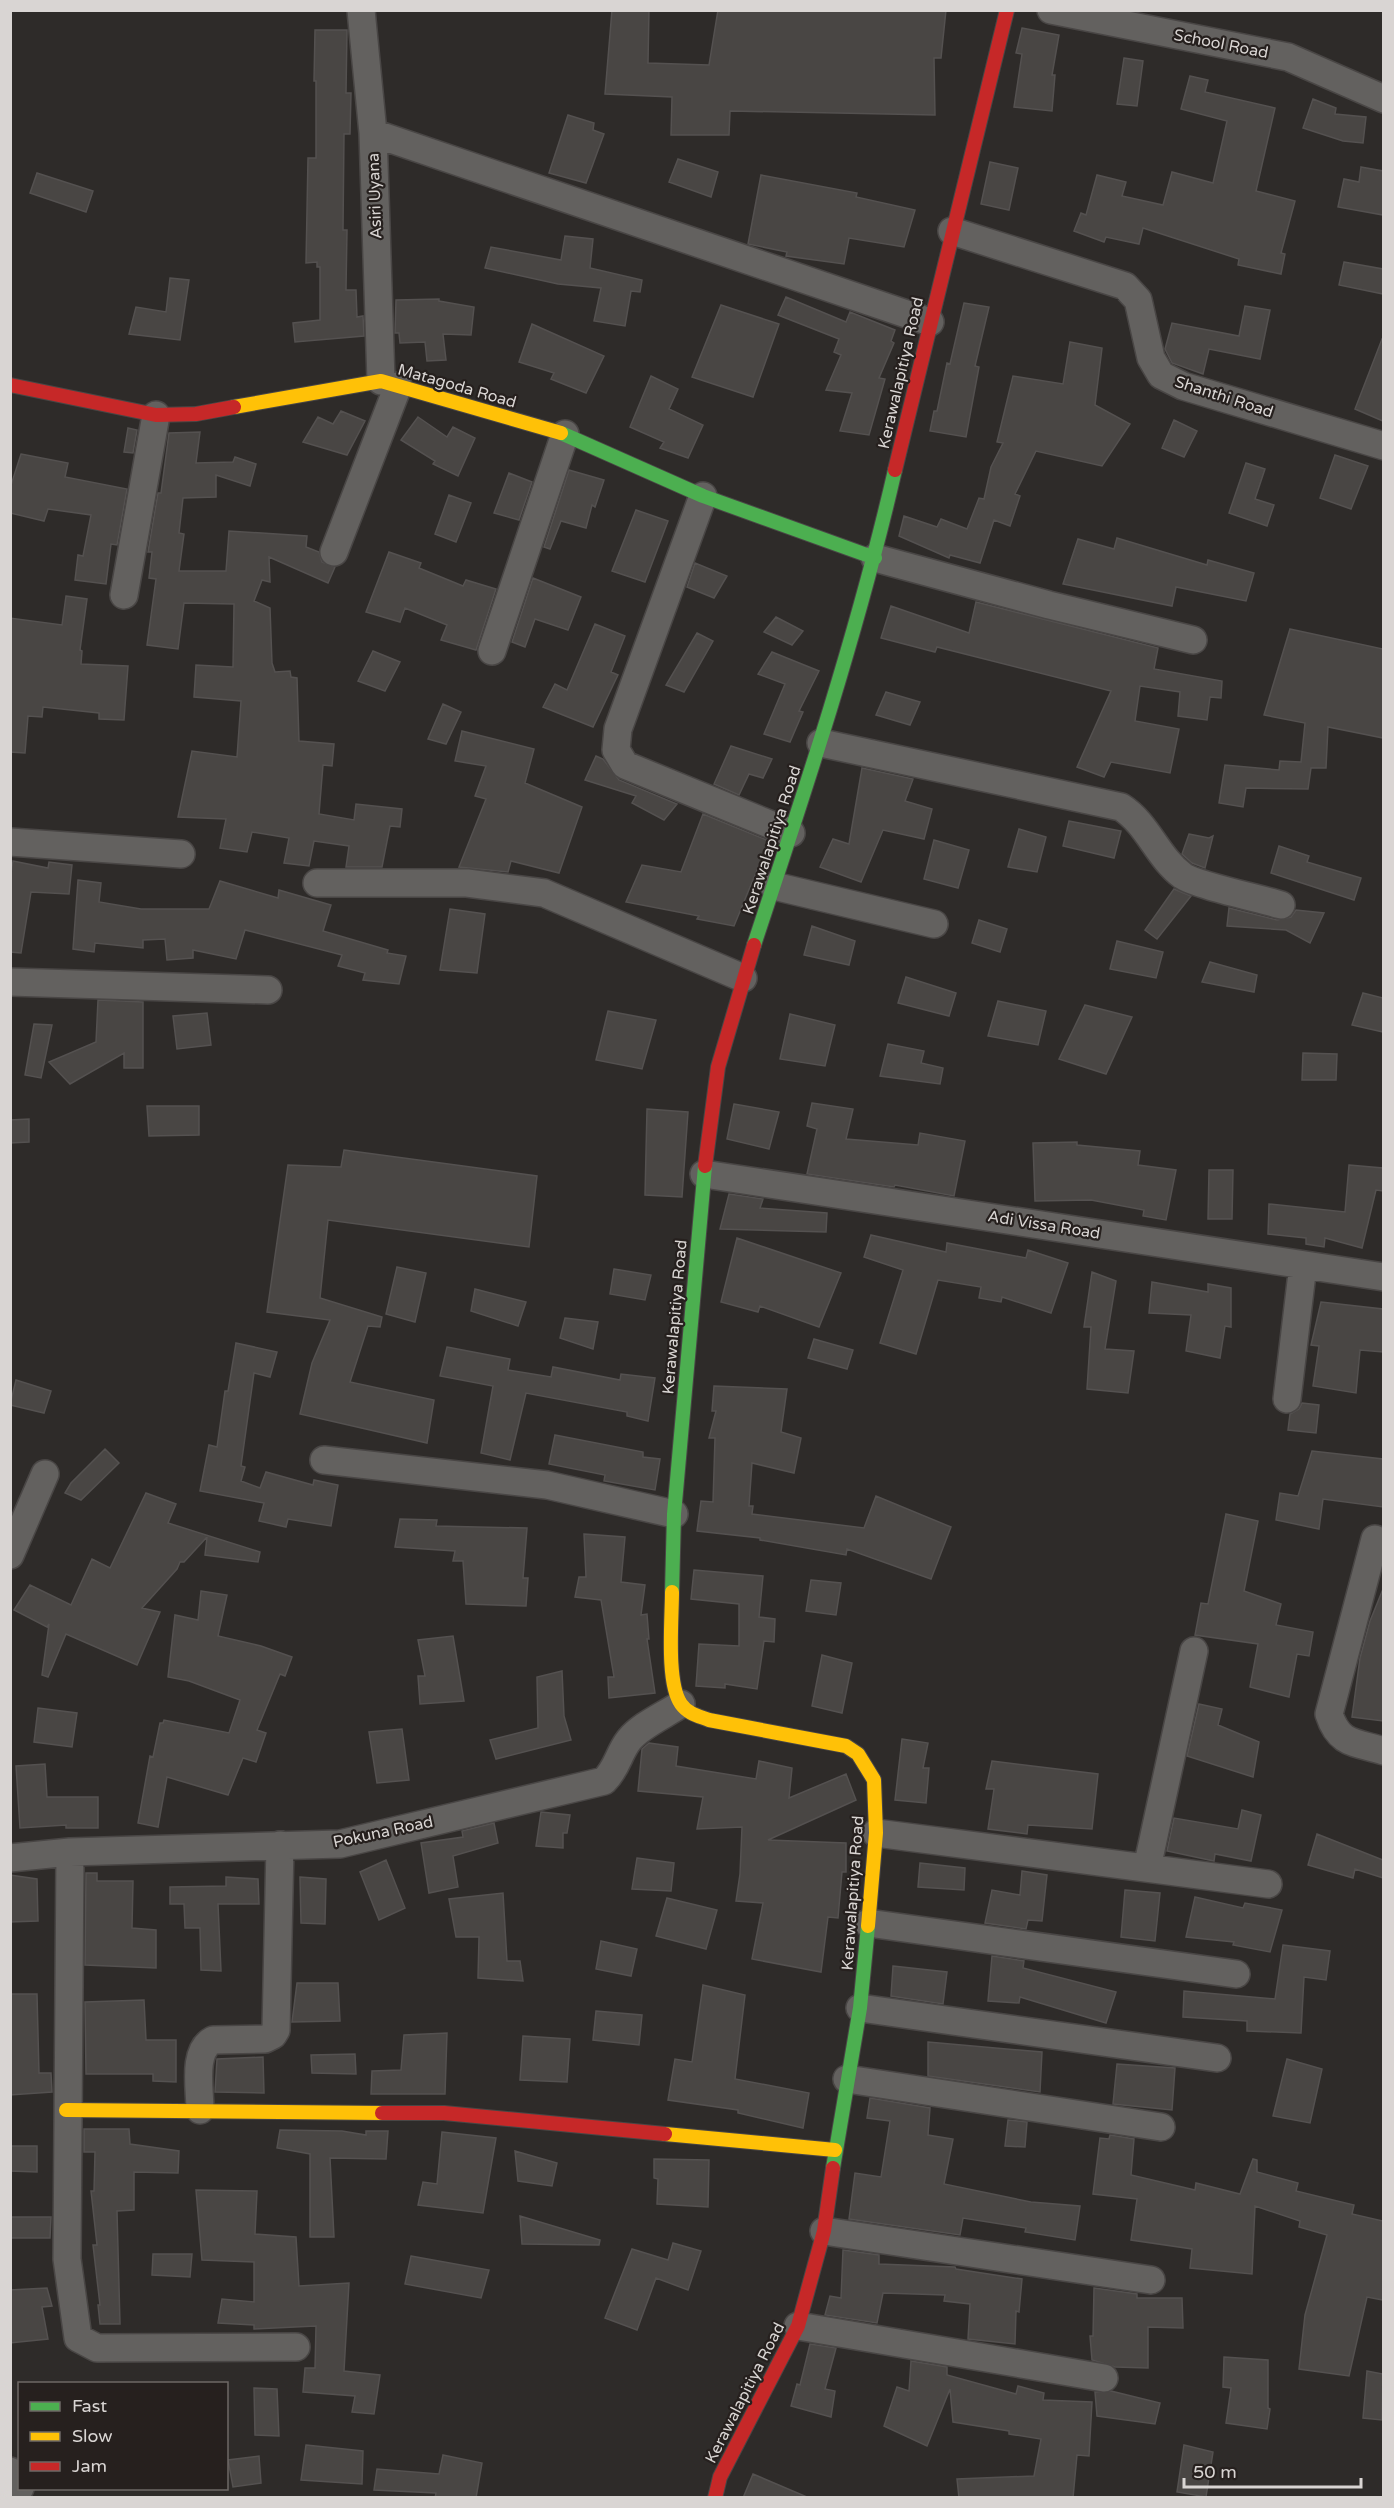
<svg xmlns="http://www.w3.org/2000/svg" width="1394" height="2508" font-family="'Varela Round',sans-serif">
<rect width="100%" height="100%" fill="#2e2b29"/>
<path fill="#494644" stroke="#545150" stroke-width="1.5" d="M612,10h37l-1,53 61,2 9,-55h228l-5,48h-7l1,57 -205,-4 -1,24h-58l1,-38 -67,-3z
M1022,28l37,7 -7,40h3l-3,36 -38,-4 8,-53 -6,-1z
M315,30h32l-1,63h5l-1,41h-6l-1,96h4l-1,60h10l1,27 6,-1 1,20 -69,6 -2,-19 27,-3v-53h-3v-5l-11,1 2,-105h8v-77h-2z
M1124,58l19,3 -6,45 -20,-2z
M1190,76l18,4 -3,12 70,16 -19,83 39,10 -14,52 4,1 -4,20 -43,-9 1,-6 -96,-31 -4,16 -33,-7 -2,5 -30,-11 7,-18 5,2 11,-40 29,7 -4,14 41,9 9,-33 41,11 14,-62 -46,-12z
M1313,99l23,9 -1,6 31,3 -3,26 -20,-2 -40,-13z
M568,115l26,8 -1,7 11,4 -18,49 -37,-10z
M678,159l40,13 -7,25 -42,-15z
M990,162l28,6 -9,42 -28,-6z
M1361,167l22,4v44l-45,-8 6,-28 15,3z
M37,173l56,18 -7,21 -56,-19z
M761,175l96,18 -1,4 59,13 -11,37 -55,-9 -5,26 -58,-8 1,-4 -39,-8z
M565,236l28,3 -3,29 52,12 -2,12 -9,-1 -6,35 -31,-5 7,-33 -43,-4 -73,-16 6,-21 70,13z
M1344,262l39,7v25l-44,-9z
M170,278l19,2 -9,60 -51,-6 7,-27 30,5z
M786,297l60,25 4,-10 45,18 -4,11 3,2 -15,35 6,1 -16,56 -29,-4 12,-38 -26,-3 15,-35 -7,-3 5,-13 -61,-24z
M439,299v2l35,6 -3,28 -28,-1 3,26 -19,1 -2,-19 -25,1 -1,-10h-4l1,-33z
M964,303l25,4 -14,59 4,1 -13,70 -36,-6 4,-20h3l10,-48 3,1z
M721,305l58,19 -26,73 -61,-20z
M1245,306l25,4 -10,49 -51,-10 -6,25 -31,-11 -7,-14 7,-26 67,13z
M532,324l72,32 -18,37 -35,-14 3,-6 -35,-11z
M1382,339l1,1v81l-28,-12z
M1070,342l32,6 -7,57 35,19 -28,42 -66,-15 -21,43 5,2 -10,30 -16,-6 -14,43 -30,-8 -1,3 -50,-22 5,-20 33,11 4,-8 26,10 12,-31 5,1 7,-32 12,-24 -6,-1 16,-66 50,8z
M651,376l27,13 -9,20 34,16 -15,33 -28,-10 4,-6 -34,-15z
M341,411l24,10 -18,34 -44,-13 15,-25 15,7z
M418,417l29,20 6,-10 22,11 -17,38 -25,-12 2,-3 -34,-21z
M1174,420l23,11 -13,26 -22,-9z
M128,428l9,2 -4,23 -9,-1z
M200,432l-4,31 37,-1 2,-5 21,7 -6,22 -34,-11v22l-33,1 -4,35 5,1 -5,37h47l3,-40 78,5 -1,11 13,5 3,10 13,5 -7,16 -59,-26 1,25 -8,-2 -8,21 16,7 2,55 3,9 15,-1 1,6 6,1 2,63 35,3 -2,22 -9,-1 -4,49 35,6 2,-16 46,5 -2,18 -10,-1 -8,41h-36l3,-21 -35,-5 -5,25 -25,-3 5,-25 -37,-6 -5,20 -27,-4 6,-29 -48,-2 14,-66 45,6 4,-56 -47,-4 2,-32 37,2 1,-63 -50,-1 -6,46 -31,-4 9,-66 -7,-1 3,-26h-4l10,-59h3l8,-60z
M21,454l47,9 -3,14 62,12 -10,56 -6,-1 -5,40 -31,-4 3,-25 5,1 8,-41 -43,-6 -4,12 -34,-8v-25z
M1335,455l33,11 -17,43 -31,-11z
M1246,463l19,6 -10,30 19,6 -7,21 -38,-13z
M569,470l35,10 -9,27 -3,-2 -6,23 -25,-7 -11,28 -6,-2z
M509,473l23,9 -13,38 -25,-7z
M449,495l22,8 -15,39 -21,-8z
M636,510l32,11 -23,61 -33,-11z
M1117,538l90,27 1,-5 46,13 -8,28 -70,-14 -4,19 -109,-22 15,-45 36,10z
M389,552l32,11 -2,5 44,18 3,-6 30,9 -20,61 -35,-10 6,-15 -42,-17 -5,14 -34,-10z
M695,563l32,13 -13,22 -27,-11z
M533,578l48,19 -13,33 -33,-11 -10,28 -13,-5z
M66,596l21,3 -7,51 2,1 -1,13 47,2 -4,54 -25,-1v-6l-56,-6 -1,10 -14,-1 -3,37 -15,-1v-134l52,7z
M976,602l182,46 -4,21 68,12 -1,17 -11,-1 -3,23 -29,-4 2,-24 -40,-6 -5,35 44,8 -9,44 -59,-11 -7,15 -27,-10 34,-76 -174,-44 -2,5 -54,-14 10,-32 78,27z
M776,617l27,14 -11,14 -28,-13z
M595,624l30,12 -14,36 7,3 -25,52 -50,-20 12,-23 12,6z
M1290,629l93,20v89l-55,-11 -2,41h-15l-3,21 -62,-1 -3,19 -24,-4 6,-38 54,5 1,-9 21,1 4,-39 -41,-8z
M697,633l16,8 -29,51 -18,-7z
M373,651l27,11 -15,29 -27,-10z
M772,652l47,19 -20,40 4,1 -13,30 -26,-8 21,-50 -27,-10z
M886,692l34,10 -10,23 -34,-10z
M443,704l18,8 -15,32 -18,-5z
M462,731l72,18 -9,34 57,24 -23,66 -48,-12 -3,11 -49,-5 27,-68 -11,-3 11,-30 -31,-5z
M731,746l41,13 -9,19 -14,-4 -10,21 -25,-11z
M596,756l7,3 16,21 58,24 -13,16 -32,-17 4,-7 -51,-16z
M862,768l51,11 -8,22 27,8 -8,30 -41,-9 -22,52 -41,-15 13,-28 16,5z
M703,814l66,27 -35,85 -37,-7 2,-3 -73,-14 16,-37 39,7z
M1069,821l52,10 -7,27 -51,-12z
M1019,829l27,8 -9,35 -29,-5z
M1189,834l20,4 4,-2 -8,32 -13,-5 -10,-9z
M934,840l35,10 -11,38 -34,-9z
M1279,846l30,10 -2,6 54,16 -7,22 -83,-27z
M13,861l35,7 1,-6 23,3 -3,29 -38,-2 -10,61 -11,-1v-73z
M78,880l23,3 -2,19 42,7h68l11,-28 58,17 1,-8 52,15 -8,26 65,19 -1,3 19,3 -7,28 -36,-4 2,-7 -27,-7 4,-11 -97,-25 -9,29 -43,-9v8l-26,2 -2,-21 -22,1v8l-48,-5 -1,9 -21,-3z
M1174,889l17,7 -34,43 -12,-9z
M1229,908l48,12 14,-3 5,-7 28,3 -14,30 -24,-13 -59,-4z
M450,909l35,5 -8,59 -37,-3z
M979,920l28,9 -7,23 -28,-9z
M812,926l43,15 -6,24 -45,-10z
M1117,941l46,11 -7,26 -46,-9z
M1210,962l47,13 -3,17 -52,-10z
M906,977l50,16 -7,23 -51,-13z
M1363,993l20,5v34l-31,-7z
M98,1000l45,2v66h-19v-15l-54,31 -21,-22 47,-20z
M998,1001l48,10 -8,34 -50,-9z
M1085,1005l47,12 -26,57 -47,-15z
M608,1011l48,9 -14,49 -46,-9z
M207,1013l4,32 -34,4 -4,-33z
M790,1014l45,11 -10,41 -45,-7z
M34,1024l18,1 -11,53 -16,-3z
M888,1044l36,7 -3,12 22,5 -3,16 -60,-8z
M1303,1053l34,1 -1,26h-34z
M812,1103l41,6 -7,30 72,6 2,-12 45,8 -11,55 -59,-11 -1,2 -87,-13 10,-45 -10,-3z
M734,1104l45,8 -10,37 -42,-10z
M147,1106h52v29l-50,1z
M647,1109l41,3 -6,85 -37,-2z
M29,1119v23l-19,1v-23z
M1077,1142v3l63,6 -2,14 38,5 -10,50 -23,-4 1,-6 -53,-10 -56,1 -2,-58z
M344,1150l193,26 -8,71 -201,-27 -8,78 62,19 -2,10 -12,-1 -18,56 84,18 -7,43 -127,-29 12,-51 18,-43 -63,-8 21,-147 53,2z
M1349,1165l34,3v23l-7,-1 -14,58 -37,-10 -1,9 -18,-3v-6l-38,-4 1,-30 76,8z
M1209,1170h24l-1,49h-24z
M729,1194l34,5 -3,9 67,5 -1,19 -106,-3z
M871,1235l75,17 1,-9 79,15 2,-8 40,13 -17,50 -49,-16 -1,5 -22,-4 2,-11 -43,-7 -22,74 -36,-11 23,-73 -39,-13z
M737,1238l104,35 -22,54 -59,-21 -2,6 -37,-10z
M397,1267l29,6 -11,49 -29,-8z
M614,1269l37,6 -6,25 -35,-6z
M1092,1272l24,9 -11,68 29,2 -6,42 -41,-4 4,-62h-7z
M1152,1282l56,10v-8l23,4v39l-6,-1 -5,32 -34,-7 5,-36 -42,-2z
M475,1289l51,13 -8,24 -47,-15z
M1321,1302l62,7v43l-23,-2 -4,43 -43,-7 6,-40 -8,-1z
M565,1318l33,4 -5,27 -33,-11z
M814,1339l39,11 -6,19 -39,-11z
M236,1343l41,9 -7,25 -16,-4 -13,93 4,1 -4,14 19,7 6,-16 47,13 1,-5 24,5 -7,41 -43,-7 -2,8 -27,-6 5,-18 -64,-12 9,-46 8,2 8,-56h3z
M447,1347l63,12 -2,11 43,7 2,-10 67,13 1,-6 34,4 -7,43 -21,-5v-4l-101,-19 -16,67 -29,-7 12,-67 -53,-10z
M16,1380l35,11 -7,22 -34,-8z
M714,1386l73,3 -6,43 20,6 -7,35 -42,-10 -3,43h4l-1,8 112,14 12,-32 75,31 -20,52 -84,-30 -1,6 -86,-15v-2l-63,-7 4,-30 12,1 2,-64h-6l7,-27h-4z
M1302,1403l17,2 -3,28 -28,-3 2,-16 9,-5z
M555,1435l88,17v5l17,2 -5,31 -51,-9 1,-6 -56,-11z
M105,1449l14,14 -38,37 -16,-7 6,-10z
M1312,1451l71,8v48l-60,-8 -4,30 -43,-9 4,-27 18,3z
M146,1493l30,11 -8,19 92,29 -2,10 -53,-7 2,-18 -23,25h-4l-3,7 -35,39 18,4 -23,53 -71,-31 -18,43 -6,-2 7,-51 -2,3 -33,-17 16,-25 41,20 21,-46 18,9z
M1226,1514l32,7 -14,70 37,13 -5,21 37,7 -4,24 -12,-2 -8,43 -39,-10 8,-43 -63,-9 6,-32 7,1z
M400,1519l37,1 -1,6 91,2 -4,50h5l-2,28 -60,-2 -3,-43h-10l2,-10 -60,-4z
M584,1534l41,3 -4,45 24,3 -4,30 6,-1 2,25h-2l8,54 -46,5 -1,-21h6l-13,-77 -26,-3 4,-20h7z
M694,1570l69,6 -4,41 16,2 -1,23 -10,-1 -7,48 -32,-5v4l-29,-2 3,-42 40,2v-42l-48,-5z
M811,1580l30,3 -5,32 -30,-4z
M1383,1589v132l-31,-4 8,-59 10,-37z
M201,1591l26,4 -9,41 43,10 31,11 -7,19 -5,-2 -23,56 9,3 -10,29 -13,-4 -15,37 -61,-18 -9,50 -20,-4 12,-67 3,1 7,-34h3l1,-3 65,13 11,-33 -51,-19 -21,-4 7,-62 23,5z
M453,1636l11,65 -44,3 -2,-28h7l-7,-36z
M822,1655l30,8 -10,50 -30,-7z
M562,1671l2,45 7,24 -75,19 -6,-19 48,-12 -1,-51z
M1199,1704l23,5 -4,16 41,17 -6,35 -66,-21z
M38,1708l39,5 -5,34 -38,-5z
M402,1729l7,51 -32,3 -8,-51z
M902,1739l26,4 -5,25h6l-3,35 -31,-3z
M649,1743l29,4 -2,19 80,13 3,-18 33,7 -3,30 57,-24 10,26 -88,40 78,3v29h-4l-4,46 -10,-1 -7,55 -69,-13 11,-56 -27,-2 4,-27 2,-47 -45,2 6,-32 -65,-6 4,-42z
M992,1761l106,13 -6,55 -64,-4 -1,9 -39,-5 6,-40h-8z
M45,1764l2,33h51v31h-32v-3l-46,3 -4,-62z
M1242,1810l19,5 -10,46 -36,-7 -1,7 -47,-10 7,-33 64,11z
M541,1812l29,3 -3,18h-4v15l-27,-2z
M494,1823l4,20 -45,13 5,31 -29,6 -8,-50 42,-6 -1,-6z
M1317,1834l66,26v18l-28,-9 -2,9 -45,-13z
M637,1858l37,5 -3,28 -39,-2z
M386,1860l19,48 -26,12 -19,-48z
M920,1863l45,5 -1,22 -46,-3z
M1022,1871l25,4 -5,46 -14,-1 -2,9 -41,-6 7,-33 28,5z
M86,1873h11v8h36l-1,47 24,2v38l-71,-3z
M10,1875l27,4 1,42 -28,1z
M226,1877l32,2 1,25h-41l3,67 -20,-1 -1,-42h-15l-1,-24h-14v-17l56,-1z
M300,1877l26,2 -1,45 -24,-1z
M1125,1890l35,3 -5,48 -34,-4z
M503,1893l4,68h13l3,20 -45,-3 1,-41h-23l-7,-38z
M1195,1897l48,11 2,-5 37,7 -12,42 -37,-7 1,-3 -48,-5z
M667,1898l50,12 -11,39 -50,-13z
M601,1941l36,8 -6,27 -35,-7z
M1283,1945l47,6 -4,29 -22,-3 -3,56 -54,-2v-10l-64,-4 1,-26 91,8z
M992,1956l32,5 -1,7 93,24 -10,31 -86,-26 -1,6 -31,-2z
M893,1966l54,6 -4,32 -52,-8z
M297,1983h41l2,38 -48,1z
M703,1985l42,10 -10,84 74,14 -6,35 -65,-15v-3l-70,-10 7,-41 17,3z
M10,1994h27l2,79h12l1,19 -42,3z
M144,2000l2,40h30v42l-23,-1v-7h-67l-1,-72z
M596,2011l46,4 -3,30 -46,-5z
M447,2033l-2,61h-74l1,-23 29,-1 3,-35z
M523,2036l47,3 -3,43 -47,-2z
M928,2042l114,10 -2,40 -112,-16z
M355,2054l1,20 -44,-1 -1,-18z
M263,2057l1,36 -49,-1 2,-33z
M1287,2059l35,10 -12,54 -37,-7z
M1117,2064l58,4 -3,42 -59,-6z
M870,2098l60,10 -2,27 25,4 -9,45 87,18 49,4 -5,34 -50,-8 1,-4 -63,-10 -3,17 -111,-16 6,-46 26,4 9,-56 -23,-3z
M1008,2120l19,2 -2,25 -20,-1z
M84,2129h45l1,15 49,7 -1,22 -44,-1v38l-17,1 3,113h-20l-2,-19h2l-7,-60h4l-6,-54h3l1,-39h-11z
M280,2130l62,1 24,4v-4h22l-2,28 -56,-1 4,79h-24v-83l-33,-6z
M442,2132l54,6 -13,75 -65,-8 5,-23 14,2z
M1110,2135l24,4 -3,36 64,15 1,-7 44,11 13,-35 4,1v12l41,11 -2,8 58,14 -2,9 31,7v79l-16,-3 -18,79 -50,-7 6,-54 22,-80 -28,-8 1,-6 -45,-15 -3,68 -62,-6 2,-19 -61,-9 6,-41 -44,-5 7,-56 9,1z
M10,2146h27v26l-27,-1z
M515,2151l42,12 -5,23 -34,-5z
M654,2159l55,1 -1,47 -51,-3 1,-25 -4,-1z
M196,2190l61,1 -2,43 41,3 3,49 50,-3 -5,88 36,4 -6,39 -22,-2 3,-16 -52,-4 2,-24h10l1,-42 -62,3v-4l-36,-2 4,-24 32,3v-40l-52,-2z
M520,2216l80,24 -1,5 -77,-1z
M10,2217h41l-1,21h-40z
M673,2243l28,8 -13,39 -32,-12 -19,52 -32,-12 27,-69 36,11z
M843,2250l36,5v9l76,3 1,2 66,10 -3,33 -3,-1 -1,33 -47,-5 2,-35 -26,-3 1,-6 -62,-2 -6,30 -52,-8 5,-19 11,2z
M153,2254h39l-2,23 -38,-2z
M411,2256l78,14 -8,28 -76,-14z
M47,2288l5,18 -10,1 6,32 -38,4v-53z
M1094,2288l43,6v4h45l1,30 -35,-1v41l-33,-1 -23,-7 -2,-24h3z
M810,2344l26,4 -11,41 10,2 -4,26 -40,-11 6,-22 3,1z
M1224,2357l44,3v48l2,1 -3,20 -41,-6 5,-35 -8,-1z
M911,2361l36,6v8l69,19 2,-8 26,7 -1,7 49,2 -3,54 -12,-1 -4,43h-114l-2,-19 77,-3 7,-37 -32,-5v-3l-56,-9 -3,-33 -23,57 -43,-20 13,-39 12,4z
M1367,2371l16,3 -1,46 -19,-2z
M254,2388l23,1 2,47 -24,-1z
M1111,2391l49,12 -5,21 -58,-8 -2,-24z
M306,2445l57,6 -1,33 -61,-4z
M1184,2445l29,7 -7,45 -29,-5z
M443,2455l39,8 -6,35h-41l1,-5 -62,-3 3,-21 62,5z
M259,2456l2,27 -28,4 -5,-27z
M753,2474l54,23v1h-64z"/>
<g fill="none" stroke-linecap="round" stroke-linejoin="round">
<defs>
<path id="street" d="M361,10l12,123 8,248
M1051,10l237,47 96,42
M373,133l557,189
M952,231l173,55 13,14 13,58 10,17 22,11 201,60
M703,496l-85,233 -2,21 9,15 166,68
M334,552l64,-166
M875,558l174,47 144,35
M124,595l32,-180
M492,651l73,-217
M821,743l300,64c27,17 36,50 62,69 13,9 79,23 98,29
M10,842l171,12
M317,883h150l77,10 199,85
M774,886l160,38
M10,982l258,8
M704,1174l680,103
M1287,1399l16,-134
M324,1460l223,25 127,29
M1375,1539l-46,175c10,31 26,28 55,37
M10,1555l35,-81
M876,1833l392,51
M70,1852l-3,407 11,79 19,10 199,-1
M10,1858l60,-6 270,-8 264,-63c14,-14 14,-27 25,-41 12,-15 36,-25 52,-36
M1147,1868l47,-217
M868,1923l368,51
M860,2008l357,50
M847,2079l314,48
M200,2110c0,-21 -8,-59 13,-70l52,-1 8,-4 3,-5 4,-185
M824,2231l327,49
M798,2326l306,52
M10,2471l10,17"/>
<path id="fast" d="M561,433l142,63 172,62
M754,945c52,-157 104,-314 141,-475
M672,1592l2,-78 31,-348
M833,2168l27,-160 8,-82"/>
<path id="slow" d="M234,407l147,-26 180,52
M672,1592c0,27 -6,91 9,112 7,10 18,12 28,16l137,26 12,8 16,26 2,53 -8,93
M66,2110l316,3
M665,2134l170,16"/>
<path id="jam" d="M10,385l146,30 40,-1 38,-7
M895,470l112,-460
M705,1166l13,-99 36,-122
M382,2113h62l221,21
M715,2498l5,-21 78,-151 26,-95 9,-63"/>
</defs>
<use href="#street" stroke="#494645" stroke-width="30"/>
<use href="#fast" stroke="#494645" stroke-width="16"/>
<use href="#slow" stroke="#494645" stroke-width="16"/>
<use href="#jam" stroke="#494645" stroke-width="16"/>
<use href="#street" stroke="#63615f" stroke-width="27"/>
<use href="#fast" stroke="#4caf50" stroke-width="14"/>
<use href="#slow" stroke="#ffc107" stroke-width="14"/>
<use href="#jam" stroke="#c62828" stroke-width="14"/>
</g>
<g text-anchor="middle" dominant-baseline="central" stroke-width="4.5" stroke-linejoin="round" paint-order="stroke">
<g font-size="16" fill="#d9d5d3" stroke="#26201e">
<text transform="translate(1221 44) rotate(11)">School Road</text>
<text transform="translate(375 196) rotate(-92)">Asiri Uyana</text>
<text transform="translate(901 373) rotate(-77)">Kerawalapitiya Road</text>
<text transform="translate(457 386) rotate(16)">Matagoda Road</text>
<text transform="translate(1224 397) rotate(18)">Shanthi Road</text>
<text transform="translate(772 840) rotate(-72)">Kerawalapitiya Road</text>
<text transform="translate(1044 1225) rotate(9)">Adi Vissa Road</text>
<text transform="translate(675 1317) rotate(-85)">Kerawalapitiya Road</text>
<text transform="translate(383 1832) rotate(-12)">Pokuna Road</text>
<text transform="translate(853 1893) rotate(-86)">Kerawalapitiya Road</text>
<text transform="translate(745 2393) rotate(-63)">Kerawalapitiya Road</text>
</g>
</g>
<rect width="1394" height="2508" fill="none" stroke="#d9d5d3" stroke-width="24"/>
<rect x="18" y="2382" width="210" height="108" fill="#26201e" stroke="#6e6866" stroke-width="1.5"/>
<rect x="30" y="2402" width="30" height="9" fill="#4caf50" stroke="#6e6866" stroke-width="1.5"/>
<text x="72" y="2412" font-size="18" fill="#d9d5d3">Fast</text>
<rect x="30" y="2432" width="30" height="9" fill="#ffc107" stroke="#6e6866" stroke-width="1.5"/>
<text x="72" y="2442" font-size="18" fill="#d9d5d3">Slow</text>
<rect x="30" y="2462" width="30" height="9" fill="#c62828" stroke="#6e6866" stroke-width="1.5"/>
<text x="72" y="2472" font-size="18" fill="#d9d5d3">Jam</text>
<path d="M1184 2478v9h177v-9" fill="none" stroke="#d9d5d3" stroke-width="3"/>
<text x="1193" y="2478" font-size="18" fill="#d9d5d3" stroke="#26201e" stroke-width="4.5" paint-order="stroke">50 m</text>
</svg>
